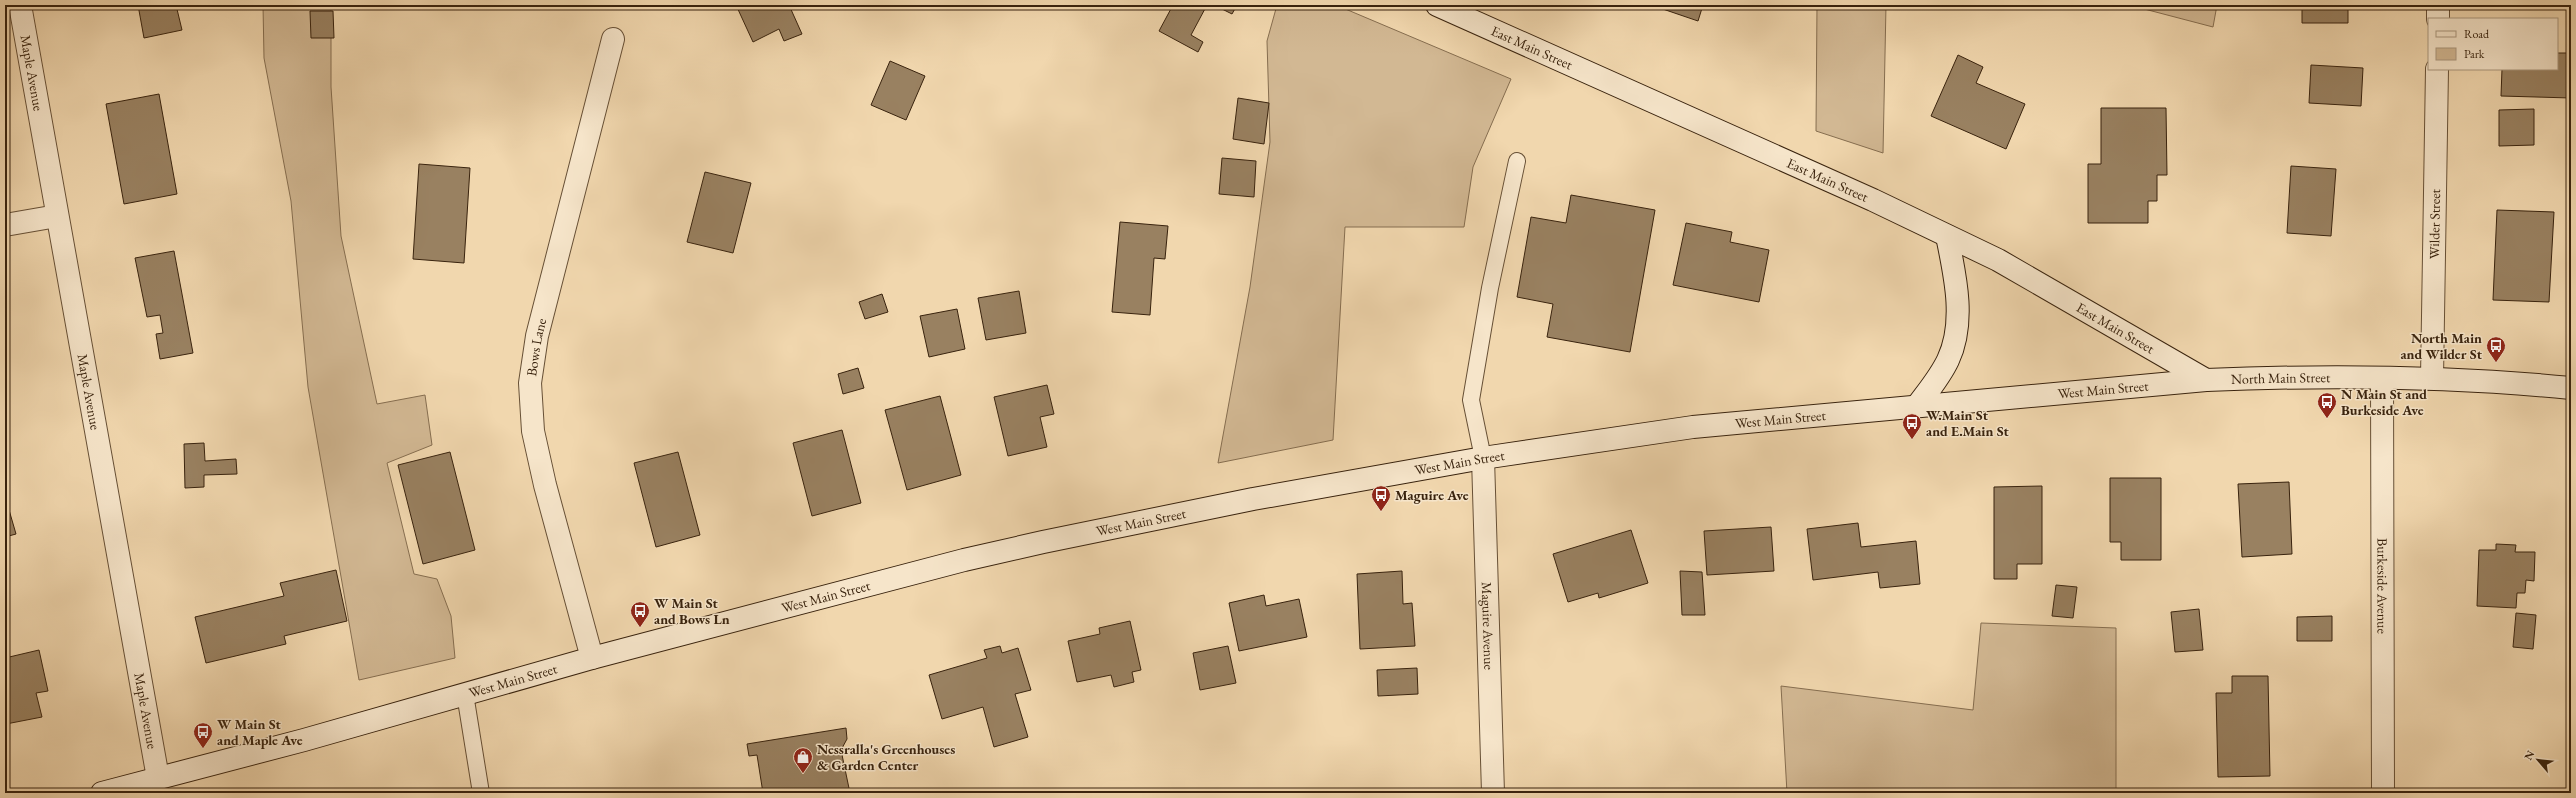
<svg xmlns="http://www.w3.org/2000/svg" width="2576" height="798" font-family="'EB Garamond',serif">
<rect width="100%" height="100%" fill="#f1d7ae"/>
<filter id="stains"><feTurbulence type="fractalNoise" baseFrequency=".005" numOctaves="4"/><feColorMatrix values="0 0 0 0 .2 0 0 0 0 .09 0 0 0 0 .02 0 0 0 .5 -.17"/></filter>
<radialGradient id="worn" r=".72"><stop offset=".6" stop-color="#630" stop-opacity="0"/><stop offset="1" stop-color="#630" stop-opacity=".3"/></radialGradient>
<path fill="#d2b893" stroke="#866e50" d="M263,5h68v82l10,149 36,168 48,-9 7,50 -45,18 27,111 23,5 14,37 4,42 -96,22 -51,-293 -17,-186 -27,-143z
M1277,5h59l175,74 -38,88 -9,60h-119l-12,213 -115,23 32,-176 20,-145 -3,-101z
M1817,5h69l-3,148 -67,-22z
M2129,5h88l-4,22z
M1981,623l135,5v165h-329l-6,-107 192,24z"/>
<path fill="#998161" stroke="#39230e" d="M138,5h38l6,25 -38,8z
M736,5h53l13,29 -18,7 -5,-12 -26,13z
M1173,5h34l-16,30 12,7 -5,10 -39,-21z
M1214,5h23l-5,9z
M1651,5h52l-5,16z
M2302,5h46v18h-46z
M310,11h23l1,27h-23z
M2557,53h14v45l-70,-2 1,-27h55z
M1958,55l25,12 -7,16 49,21 -19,45 -75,-33z
M890,61l35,15 -19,44 -35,-15z
M2311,65l52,3 -2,38 -52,-3z
M159,94l18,100 -53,10 -18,-100z
M1238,98l31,5 -5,41 -31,-5z
M2101,108h65l1,67h-10v26h-9v22h-60v-59h13z
M2534,109v36l-35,1v-36z
M1222,158l34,3 -2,36 -35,-3z
M419,164l51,4 -6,95 -51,-4z
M2291,166l45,3 -5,67 -44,-3z
M705,172l46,11 -18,70 -46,-11z
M1571,195l84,15 -25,142 -83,-15 6,-33 -36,-7 14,-80 35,6z
M2497,210l57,2 -5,90 -56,-2z
M1120,222l48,4 -3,33 -11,-1 -4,57 -38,-3z
M1686,223l46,9 -2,10 39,8 -10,52 -86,-17z
M174,251l19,102 -33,6 -4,-25 7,-1 -3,-18 -13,2 -12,-59z
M1019,291l7,42 -40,7 -8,-42z
M882,294l6,18 -23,7 -6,-17z
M957,309l8,40 -36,8 -9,-41z
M858,368l6,20 -21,6 -5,-20z
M1047,385l7,29 -14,3 7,30 -39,9 -14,-59z
M940,396l21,79 -54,15 -22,-80z
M842,430l19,73 -49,13 -19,-73z
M204,443l1,18 31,-2 1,15 -33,1v12l-19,1 -1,-44z
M450,452l25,98 -52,14 -25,-99z
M678,452l22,83 -44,12 -22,-84z
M2110,478h51v82h-40v-18h-11z
M2289,482l3,72 -50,3 -4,-73z
M2042,486v78h-25v15h-23v-92z
M5,496l11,38 -11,3z
M1858,523l3,24 55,-6 4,43 -40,4 -2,-16 -65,8 -6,-51z
M1771,527l3,44 -67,4 -3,-44z
M1631,530l17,53 -49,15 -1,-5 -30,9 -15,-48z
M2496,544l20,1 -1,7h20l-1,29 -8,-1 -1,13h-8l-1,15 -39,-2 2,-56h17z
M336,570l11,51 -63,15 2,8 -80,19 -11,-46 89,-21 -4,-13z
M1402,571l1,33 9,-1 3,43 -55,3 -3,-75z
M1680,571l22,1 3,43h-23z
M2056,585l21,2 -4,31 -21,-2z
M1264,595l2,11 33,-7 8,38 -68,14 -10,-48z
M2199,609l4,41 -28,2 -4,-40z
M2516,613l20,2 -3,34 -20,-2z
M2332,616v25h-35v-24z
M1130,621l11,49 -9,2 2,10 -20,5 -3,-12 -34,7 -9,-41 32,-7 -1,-6z
M1000,646l2,7 16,-5 13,42 -16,4 13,43 -34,10 -11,-40 -41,12 -13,-44 58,-17 -3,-8z
M1228,646l8,37 -36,7 -7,-37z
M39,650l9,41 -12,2 6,24 -36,7 -1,-66z
M1417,668l1,26 -40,2 -1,-26z
M2232,676h36l2,100 -52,1 -2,-84h16z
M846,728l1,11 -6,11 9,43h-87l-6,-38 -8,1 -2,-12z
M2571,775v18h-2z"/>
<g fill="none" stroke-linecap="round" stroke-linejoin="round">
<defs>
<path id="lane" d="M1483,458l-12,-58 19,-112 27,-127
M465,694l16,99"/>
<g id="street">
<path id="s1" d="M20,5l138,773"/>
<path d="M2438,19v-14"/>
<path d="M5,225l52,-9"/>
<path id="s2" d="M2432,378l5,-309"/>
<path id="s3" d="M2382,379l1,414"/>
<path id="s4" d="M1483,458l10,335"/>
<path id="s5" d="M592,658l-47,-173 -12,-54 -3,-48 7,-47 76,-297"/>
</g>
<g id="secondary">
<path id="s6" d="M1437,5l436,195 125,60 208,120"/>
<path d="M1917,406c11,-15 23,-29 31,-46 18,-38 7,-85 -1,-124"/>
<path id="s7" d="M102,793l202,-53 288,-82 372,-98 79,-18 210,-43 230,-41 210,-31 513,-47c121,-5 244,-4 365,8"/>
</g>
</defs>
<use href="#lane" stroke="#675036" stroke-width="18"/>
<use href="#street" stroke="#675036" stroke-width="24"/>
<use href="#secondary" stroke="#39230e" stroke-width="24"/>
<use href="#lane" stroke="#f6e5ca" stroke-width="16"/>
<use href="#street" stroke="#f6e5ca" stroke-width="22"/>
<use href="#secondary" stroke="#f6e5ca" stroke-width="22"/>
</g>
<defs>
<symbol id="bus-pin" viewBox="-11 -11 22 30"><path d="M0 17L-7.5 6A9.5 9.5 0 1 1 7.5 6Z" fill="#8f2418" stroke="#f6e5ca"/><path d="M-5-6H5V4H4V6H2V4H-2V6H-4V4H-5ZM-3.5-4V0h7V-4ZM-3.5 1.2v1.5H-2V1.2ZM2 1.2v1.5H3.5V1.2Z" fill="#fff"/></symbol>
<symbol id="shop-pin" viewBox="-11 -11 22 30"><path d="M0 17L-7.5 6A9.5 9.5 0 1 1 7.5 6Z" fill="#8f2418" stroke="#f6e5ca"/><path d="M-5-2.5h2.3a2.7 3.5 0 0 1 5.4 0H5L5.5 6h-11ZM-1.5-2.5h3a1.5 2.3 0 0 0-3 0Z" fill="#fff"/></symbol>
</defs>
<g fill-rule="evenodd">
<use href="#bus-pin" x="2485" y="335" width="22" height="30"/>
<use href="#bus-pin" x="2316" y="391" width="22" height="30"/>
<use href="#bus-pin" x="1901" y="412" width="22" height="30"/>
<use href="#bus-pin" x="1370" y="484" width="22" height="30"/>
<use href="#bus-pin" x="629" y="600" width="22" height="30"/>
<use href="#bus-pin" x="192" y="721" width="22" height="30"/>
<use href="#shop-pin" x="792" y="746" width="22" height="30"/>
</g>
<g text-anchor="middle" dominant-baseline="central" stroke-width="3" stroke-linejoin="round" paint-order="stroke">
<g font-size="14" fill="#39230e" stroke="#f6e5ca">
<text stroke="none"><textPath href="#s6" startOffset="104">East Main Street</textPath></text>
<text stroke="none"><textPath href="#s1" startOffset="69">Maple Avenue</textPath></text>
<text stroke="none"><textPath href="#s6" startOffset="428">East Main Street</textPath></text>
<text stroke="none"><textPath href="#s2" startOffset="154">Wilder Street</textPath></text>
<text stroke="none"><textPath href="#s6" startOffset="752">East Main Street</textPath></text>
<text stroke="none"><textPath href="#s5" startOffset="319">Bows Lane</textPath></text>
<text stroke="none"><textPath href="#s7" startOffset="2224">North Main Street</textPath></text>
<text stroke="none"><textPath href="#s7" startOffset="2046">West Main Street</textPath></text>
<text stroke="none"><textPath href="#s1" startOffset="393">Maple Avenue</textPath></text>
<text stroke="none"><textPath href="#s7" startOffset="1722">West Main Street</textPath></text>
<text stroke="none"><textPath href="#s7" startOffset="1398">West Main Street</textPath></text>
<text stroke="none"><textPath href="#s7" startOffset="1074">West Main Street</textPath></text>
<text stroke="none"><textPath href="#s3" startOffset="207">Burkeside Avenue</textPath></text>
<text stroke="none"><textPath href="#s7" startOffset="750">West Main Street</textPath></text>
<text stroke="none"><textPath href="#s4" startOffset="168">Maguire Avenue</textPath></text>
<text stroke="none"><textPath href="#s7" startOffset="426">West Main Street</textPath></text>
<text stroke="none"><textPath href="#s1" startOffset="717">Maple Avenue</textPath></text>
</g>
<g font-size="14" font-weight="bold" fill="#39230e" stroke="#f6e5ca" text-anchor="start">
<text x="2482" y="338" text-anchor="end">North Main<tspan x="2482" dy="16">and Wilder St</tspan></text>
<text x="2341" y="394">N Main St and<tspan x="2341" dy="16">Burkeside Ave</tspan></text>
<text x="1926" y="415">W.Main St<tspan x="1926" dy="16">and E.Main St</tspan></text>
<text x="1395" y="495">Maguire Ave</text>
<text x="654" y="603">W Main St<tspan x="654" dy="16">and Bows Ln</tspan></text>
<text x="217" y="724">W Main St<tspan x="217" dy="16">and Maple Ave</tspan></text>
<text x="817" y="749">Nessralla's Greenhouses<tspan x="817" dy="16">&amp; Garden Center</tspan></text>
</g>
</g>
<rect width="2576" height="798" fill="none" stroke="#f1d7ae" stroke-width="20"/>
<rect x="6" y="6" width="2564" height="786" fill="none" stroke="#39230e" stroke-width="2"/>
<rect x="10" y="10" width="2556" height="778" fill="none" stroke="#39230e"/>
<rect x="2428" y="18" width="130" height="52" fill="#f6e5ca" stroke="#aa977f"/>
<rect x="2436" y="31" width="20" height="6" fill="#f6e5ca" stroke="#aa977f"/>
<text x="2464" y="38" font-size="12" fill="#39230e">Road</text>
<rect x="2436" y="48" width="20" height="12" fill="#d2b893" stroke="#aa977f"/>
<text x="2464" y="58" font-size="12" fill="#39230e">Park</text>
<g transform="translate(2538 760) rotate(298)" stroke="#f6e5ca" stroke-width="3" paint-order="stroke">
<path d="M0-3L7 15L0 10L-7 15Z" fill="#39230e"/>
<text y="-6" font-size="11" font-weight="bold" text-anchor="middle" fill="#39230e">N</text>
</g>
<rect width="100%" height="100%" filter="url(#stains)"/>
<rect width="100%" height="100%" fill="url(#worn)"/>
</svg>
